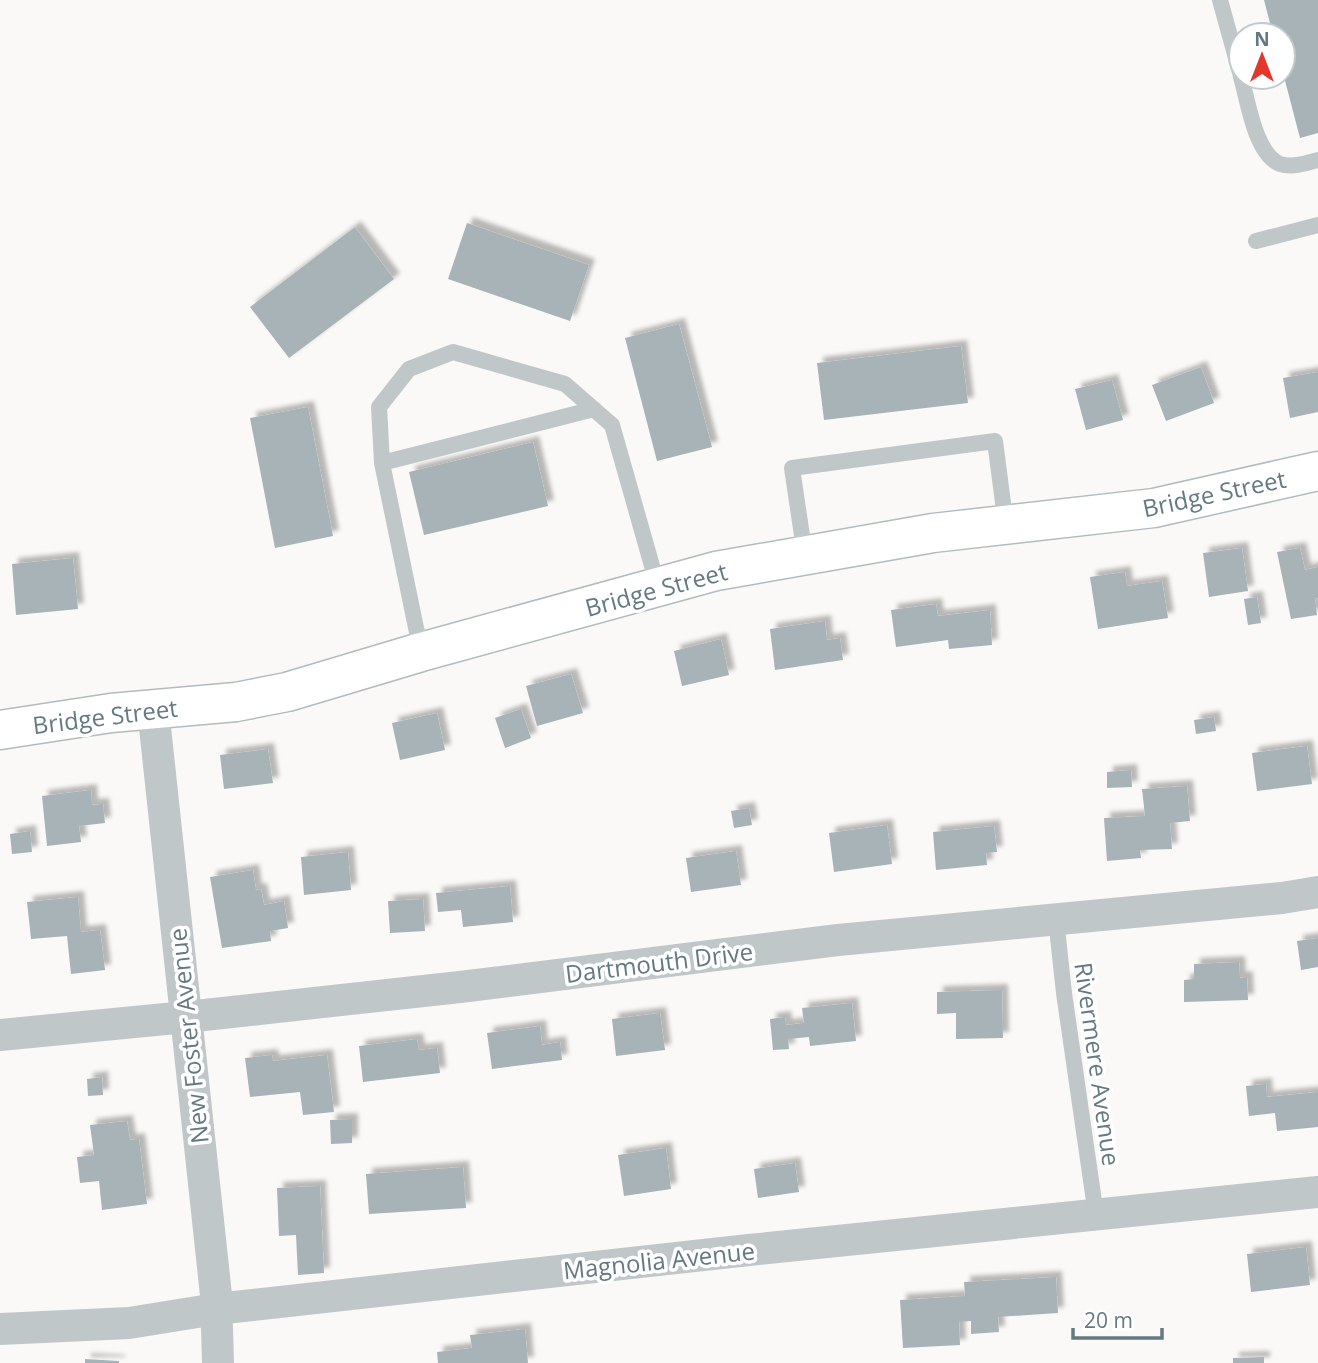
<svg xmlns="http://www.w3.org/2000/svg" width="1318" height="1363" font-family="'Open Sans',sans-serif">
<defs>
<filter id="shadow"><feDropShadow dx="6" dy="-6" stdDeviation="2" flood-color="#0004"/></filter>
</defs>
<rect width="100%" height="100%" fill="#faf9f7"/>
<path fill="#a7b3b7" filter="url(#shadow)" d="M1264,0h54v133l-18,5 -17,-65v-38h-10z
M467,223l122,42 -19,56 -122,-42z
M355,227l39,52 -105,79 -39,-51z
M679,324l33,123 -55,14 -32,-123z
M961,346l7,57 -144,17 -7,-57z
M1201,367l13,36 -48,18 -14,-36z
M1318,372v40l-28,6 -7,-40z
M1112,380l11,40 -37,10 -11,-41z
M308,407l25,129 -58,12 -25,-130z
M533,442l15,64 -124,29 -15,-63z
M1242,548l6,43 -39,6 -6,-44z
M1300,548l5,22 13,-3v31l-3,1 2,16 -26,4 -14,-67z
M73,558l5,51 -62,6 -4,-51z
M1125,572l2,14 35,-5 6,37 -70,11 -8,-52z
M1257,597l4,26 -13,2 -4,-26z
M936,604l2,12 52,-6 2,35 -43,4 -1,-9 -52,7 -5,-37z
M825,621l2,19 13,-2 3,22 -68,10 -5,-41z
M721,639l8,36 -47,11 -8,-35z
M571,674l12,39 -46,13 -11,-40z
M521,709l10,29 -26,10 -10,-30z
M437,713l8,37 -45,10 -8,-37z
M1214,717l2,14 -20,3 -2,-14z
M1307,746l5,38 -55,7 -5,-38z
M268,749l5,34 -49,6 -4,-34z
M1131,770l1,17 -25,1v-16z
M1187,786l3,35 -20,2 2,26 -32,1 1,8 -34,3 -3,-43 41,-2 -3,-27z
M91,790l1,15 11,-1 2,19 -26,3 2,16 -34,4 -5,-50z
M749,808l3,17 -18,3 -3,-17z
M887,825l5,39 -58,8 -5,-39z
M994,826l3,26 -11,1 1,12 -51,5 -3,-38z
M30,831l2,21 -20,2 -2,-20z
M736,851l5,34 -50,7 -5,-34z
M348,852l3,38 -47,5 -3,-38z
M253,870l3,20 5,-1 3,16 20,-4 4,27 -18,3 1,10 -49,7 -12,-71z
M510,886l3,36 -50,5 -2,-17 -23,2 -2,-19z
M78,897l3,35 19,-2 5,40 -34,4 -4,-38 -36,3 -4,-37z
M423,899l2,32 -35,2 -2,-32z
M1318,938v29l-17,3 -4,-29z
M1239,962l1,16 7,-1 1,23 -64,2v-22l10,-1v-15z
M1002,990l1,48 -47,1v-26l-19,1v-22z
M852,1003l4,38 -46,5 -1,-9 -21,2 1,10 -16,1 -3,-31 15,-2 1,8 18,-2 -2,-15z
M660,1013l5,37 -49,6 -4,-37z
M540,1026l2,19 18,-3 2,18 -70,9 -5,-36z
M417,1039l2,11 18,-2 3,25 -77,9 -4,-36z
M272,1055l1,6 54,-6 7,57 -31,3 -3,-23 -50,5 -5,-39z
M102,1077l1,18 -15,1 -1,-17z
M1266,1084l1,13 51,-5v35l-41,4 -2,-18 -26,3 -3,-30z
M352,1119v24l-21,1 -1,-24z
M127,1121l3,19 9,-1 8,65 -45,6 -3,-29 -19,2 -3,-26 17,-2 -4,-30z
M666,1148l5,41 -47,7 -6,-41z
M795,1163l4,29 -41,6 -4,-29z
M463,1167l3,41 -97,6 -3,-40z
M320,1186l4,87 -26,2 -2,-40 -17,1 -2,-48z
M1306,1247l4,38 -59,7 -4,-38z
M1056,1277l2,36 -60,4 1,15 -28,2v-13l-12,1 1,23 -57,3 -3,-48 65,-4 -1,-14z
M525,1329l3,34h-90l-1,-11 35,-4 -2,-13z
M1264,1357v6h-31v-5z
M85,1359l34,2v2h-34z"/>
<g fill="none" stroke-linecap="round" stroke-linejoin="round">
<defs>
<path id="secondary" d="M0,730l111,-17 125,-11 51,-10 134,-40 295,-81 217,-38 221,-25 164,-37"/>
</defs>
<use href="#secondary" stroke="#b2bbbe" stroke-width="41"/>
<path stroke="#c0c7c9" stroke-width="16" d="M1220,0l21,76
M1241,77c7,24 14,77 39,87 12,4 27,-1 38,-4
M1256,241l62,-16
M382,463l212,-54
M805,556l-13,-88 203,-27 11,85
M421,652l-39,-189 -3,-56 30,-38 44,-17 112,32 47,41 46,162
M1056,919l8,74 32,222"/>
<path stroke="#c0c7c9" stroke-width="32" d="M153,709l63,586 2,68
M0,1035l186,-18 274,-30 378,-47 444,-42 36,-6
M0,1329l129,-6 87,-14 533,-59 569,-58"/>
<use href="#secondary" stroke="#fff" stroke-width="38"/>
</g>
<g text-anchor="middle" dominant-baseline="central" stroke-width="7" stroke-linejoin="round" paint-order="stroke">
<g font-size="24" fill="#647a83" stroke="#fff">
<text transform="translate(1214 493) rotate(-12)">Bridge Street</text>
<text transform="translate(656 589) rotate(-15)">Bridge Street</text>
<text transform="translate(105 716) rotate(-7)">Bridge Street</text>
<text transform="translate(659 962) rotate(-7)">Dartmouth Drive</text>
<text transform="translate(188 1036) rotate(-96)">New Foster Avenue</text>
<text transform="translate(1098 1064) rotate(82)">Rivermere Avenue</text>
<text transform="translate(659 1260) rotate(-6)">Magnolia Avenue</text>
</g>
</g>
<g transform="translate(1262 56)"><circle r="33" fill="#ffffff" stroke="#c1cacd" stroke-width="2"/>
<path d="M0-5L12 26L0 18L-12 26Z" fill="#e5362b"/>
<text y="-10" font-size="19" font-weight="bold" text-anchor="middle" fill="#647a83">N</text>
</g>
<path d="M1073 1328v10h89v-10" fill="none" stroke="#647a83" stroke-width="3.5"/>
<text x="1084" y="1328" font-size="21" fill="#647a83" stroke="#ffffff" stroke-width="5" paint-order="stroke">20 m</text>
</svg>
